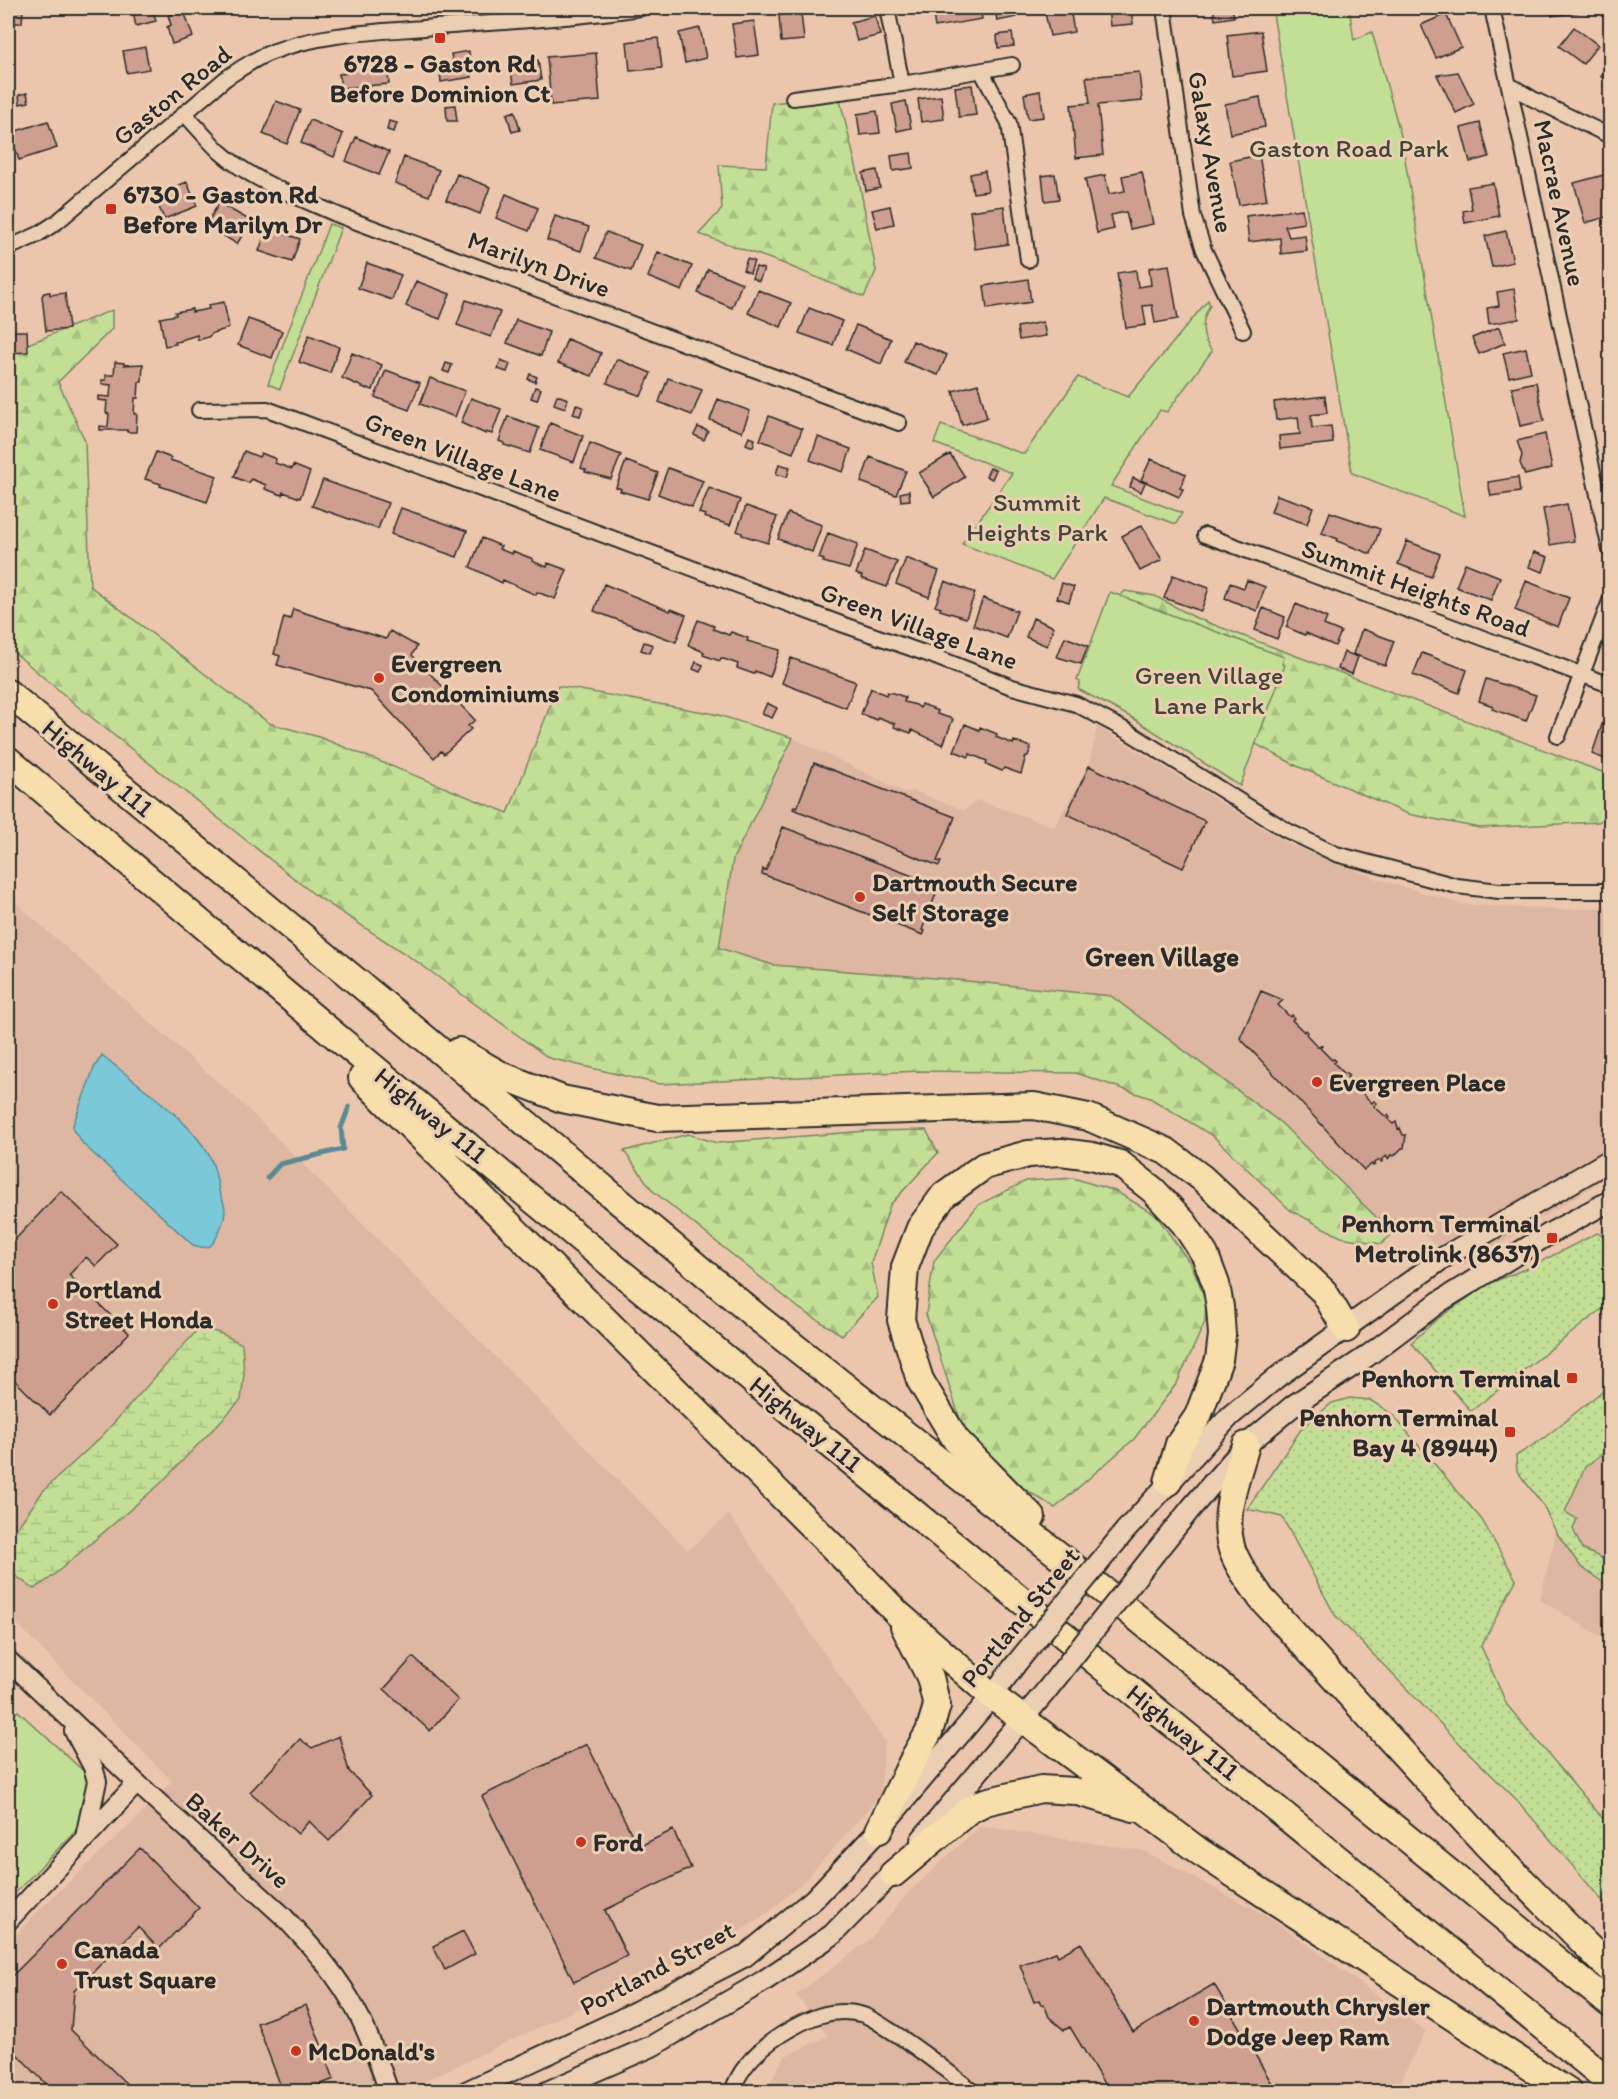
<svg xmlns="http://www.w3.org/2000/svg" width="1618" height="2099" font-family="Itim,sans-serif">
<defs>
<pattern id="grass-dots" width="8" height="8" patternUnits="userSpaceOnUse" patternTransform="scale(1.5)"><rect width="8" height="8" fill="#c3df96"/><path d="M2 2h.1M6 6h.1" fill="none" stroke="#a8c081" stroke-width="1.8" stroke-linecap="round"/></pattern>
<pattern id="forest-firs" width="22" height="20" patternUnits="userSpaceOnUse" patternTransform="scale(1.5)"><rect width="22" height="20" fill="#c3df96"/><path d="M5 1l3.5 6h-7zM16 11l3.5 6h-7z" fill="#a8c081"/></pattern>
<pattern id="wetland-marsh" width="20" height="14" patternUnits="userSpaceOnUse" patternTransform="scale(1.5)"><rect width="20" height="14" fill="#c3df96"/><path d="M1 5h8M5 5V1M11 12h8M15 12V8" fill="none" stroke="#a8c081"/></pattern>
</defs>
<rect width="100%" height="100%" fill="#ebc6ad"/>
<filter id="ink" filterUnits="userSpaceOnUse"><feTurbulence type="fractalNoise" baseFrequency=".0167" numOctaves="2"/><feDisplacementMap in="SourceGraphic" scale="12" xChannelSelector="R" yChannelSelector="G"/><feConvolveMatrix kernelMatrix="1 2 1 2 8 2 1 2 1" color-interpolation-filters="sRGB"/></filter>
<g filter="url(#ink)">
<path fill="#deb7a2" d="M1097,726l193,119 94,36 78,23 99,6 49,-3v268l-138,87 -10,3 -56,-43 -29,-4 -96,-95 -170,-127 -164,-17 -174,-14 -55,-17 15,-89 60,-121 112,54 9,-1 50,19 13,-10 77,27 35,-61z
M8,896l239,212 441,442 41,-36 156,228 -5,53 -52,60 -28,30 -30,26 -35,24 -332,156h-395v-147l27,-30 100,-94 37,-39 -164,-166z
M1610,1448v194l-70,-42 16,-68 29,-65z
M980,1826l164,25 127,67 155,113 -30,60 -631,1 20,-36 43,-20 -32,-41 73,-55 37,-45z"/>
<path fill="url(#grass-dots)" stroke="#778560" stroke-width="1.5" d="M1597,1233l9,4 4,9v57l-139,108 -60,-68 25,-23 52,-36 44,-18z
M1610,1385v63l-25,19 -20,45 12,7 -4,10 9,20 28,13v25l-29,-20 -25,-35 -13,-27 -26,-34 -1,-15 28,-18z
M1350,1398l20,2 22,14 90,106 34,60 -35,66 26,59 103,122v83l-94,-111 -48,-47 -133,-137 -53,-98 -35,-8 55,-81 30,-25z"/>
<path fill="url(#forest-firs)" stroke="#778560" stroke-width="1.5" d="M839,96l18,74 19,101 -12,26 -82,-34 -83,-29 23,-25 -3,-44 47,2 6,-64z
M112,310v19l-54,53 27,59 5,145 179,137 50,14 189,76 50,-127 157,28 78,24 -60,121 -14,89 54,17 174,14 164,17 170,127 96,95 29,4 -25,22 -40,-7 -51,-27 -77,-74 -63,-38 -74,-25 -158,-2 -259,13 -110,-26 -130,-95 -104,-68 -239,-190 -68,-58v-295z
M1125,591l30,5 41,22 414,157v41l-12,6 -118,6 -72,-14 -111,-48 -60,-32 -123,-132z
M926,1130l12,23 -48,52 -19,58 7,34 -36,38 -42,-26 -147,-118 -29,-40 64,-17 29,9 150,-12z
M1073,1178l42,13 41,24 36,51 14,34 -1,22 -28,61 -43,56 -79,69 -83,-52 -46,-142 8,-53 44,-56 48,-24z"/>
<path fill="url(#wetland-marsh)" stroke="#778560" stroke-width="1.5" d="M200,1327l22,7 20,10 2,30 -3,26 -81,84 -112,96 -14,9 -25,-18 -1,-4v-26l35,-50 59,-55z"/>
<path fill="#c3df96" stroke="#778560" stroke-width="1.5" d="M1272,8h77l5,32 18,-8 29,104 64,380 -113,-43z
M329,224l12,4 -61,161 -12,-5z
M1208,300l2,5c-9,15 -10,32 2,46l-45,61 -7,-2 -49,76 71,27 -6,11 -72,-26 -52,81 -90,-35 50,-71 -78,-30 7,-18 83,29 54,-77 50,20z
M1110,592l174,65 -2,7 3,1 -45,121 -104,-66 -58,-31 2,-7 -3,-2z
M8,1706l8,7 2,-2 86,79v12l-96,98z"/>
<path fill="#7ac8d8" stroke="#5a8993" stroke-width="1.5" d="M102,1055c32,27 79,58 102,92 10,14 12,28 15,44 1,4 4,8 5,13 3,10 -2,21 -6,30 -6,14 -10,16 -25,11l-109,-100 -11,-15v-5l21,-57z"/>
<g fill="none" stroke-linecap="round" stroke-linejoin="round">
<path stroke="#5a8993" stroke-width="5" d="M267,1178l13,-14 63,-15 -2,-21 8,-21"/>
</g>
<path fill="#ce9e90" stroke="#2b2b2b" stroke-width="1.5" d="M8,8h15l-1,15h-14z
M132,8h20l4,13 -20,5z
M170,8h13l10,29 -21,7 -5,-17 4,-2 -3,-10 4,-1z
M932,8h48l2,11 -47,8z
M995,8h21l1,9 -20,4z
M1044,8h26l4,24 -24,4z
M1108,8h23l2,16 -23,2z
M1213,8h19l2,9 -19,3z
M1551,8h27v4l-26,4z
M801,13l3,27 -23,2 -2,-27z
M1446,14l15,33 -25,11 -15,-33z
M875,16l5,19 -23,6 -6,-19z
M754,21l5,34 -22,3 -5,-34z
M1574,27l24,18 -15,19 -24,-18z
M700,28l6,30 -21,5 -6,-30z
M1261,31l6,40 -35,5 -5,-41z
M1012,33l2,13 -16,2 -1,-13z
M658,38l4,30 -32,3 -3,-29z
M145,47l4,22 -22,4 -4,-22z
M469,51l3,26 -31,5 -1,-11 14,-2 -3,-15z
M596,53l4,48 -49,4 -4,-48z
M378,56l1,7 8,-1 2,22 -48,4 -2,-14 10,-1 -2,-14z
M1610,57v25l-9,-5z
M538,60l3,20 -28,4 -3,-21z
M1139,72l3,29 -44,4 5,50 -27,3 -5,-53 19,-2 -4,-26z
M1458,72l16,32 -18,9 -19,-38z
M972,85l4,30 -17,2 -4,-30z
M13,87l2,17 -7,1v-17z
M1040,91l4,26 -16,2 -4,-25z
M27,93l2,9 -9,2 -1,-9z
M941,96l3,23 -23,3 -3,-23z
M1260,97l5,30 -35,7 -5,-30z
M276,101l24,9 -13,34 -24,-10z
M906,101l5,27 -14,3 -5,-27z
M455,105l2,16h-10l-1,-15z
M515,111l5,19 -8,2 -5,-18z
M877,111l3,22 -20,2 -3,-21z
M310,120l33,14 -9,23 -33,-14z
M48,121l9,27 -38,12 -9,-27z
M389,121l8,2 -3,9 -7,-2z
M1480,123l9,34 -19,5 -9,-34z
M356,137l33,15 -10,23 -33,-14z
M911,153l2,15 -20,3 -2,-15z
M1259,155l8,45 -28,5 -9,-44z
M404,157l35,13 -10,26 -34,-13z
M877,170l3,18 -14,3 -3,-18z
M985,171l3,20 -15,2 -3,-19z
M1142,172l11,52 -23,5 -4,-17 -15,3 3,14 -17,4 -12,-54 20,-4 4,19 16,-3 -3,-15z
M457,174l33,13 -10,27 -34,-14z
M1055,174l4,25 -14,2 -3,-25z
M1604,175l6,27v14l-25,7 -11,-40z
M187,182l10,24 -33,13 -10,-24z
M1493,183l6,33 -34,7 -2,-12 9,-2 -4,-22z
M506,194l32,14 -9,23 -33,-13z
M219,203l32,18 -14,23 -31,-19z
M890,206l4,18 -17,4 -5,-18z
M1004,206l4,38 -33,5 -5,-38z
M1302,209l2,14 -19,3 4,11 16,-2 2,16 -26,3 -1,-16 -31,4 -3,-26z
M555,216l34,11 -8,24 -34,-11z
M267,228l33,11 -8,23 -33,-11z
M1506,231l7,31 -21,5 -7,-31z
M606,232l35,13 -10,26 -35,-13z
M658,252l34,14 -10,25 -34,-14z
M747,259l7,2 -4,12 -7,-3z
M367,263l34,12 -9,25 -34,-12z
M1169,265l9,54 -23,4 -3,-18 -9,1 3,19 -20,3 -9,-55 19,-3 2,17 13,-2 -2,-17z
M756,267l8,2 -5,12 -7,-3z
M708,269l34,14 -10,25 -34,-15z
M1028,279l3,23 -44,7 -3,-23z
M416,281l34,13 -10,25 -34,-13z
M1514,289l5,30 -30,5 -2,-16 12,-2 -2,-14z
M758,290l33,13 -10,24 -33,-14z
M50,292v3l15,-2 4,36 -23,2 -4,-35 2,-3z
M466,300l34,12 -9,25 -34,-12z
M224,302l5,26 -16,5 -5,4 -10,3 -1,-5 -16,5v1l-6,1 1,2 -11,2 -5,-28 16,-3 -1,-3 17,-3v3l17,-3 -1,-4z
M809,308l33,13 -9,24 -34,-12z
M248,319l34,12 -10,27 -34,-13z
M516,320l33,12 -8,24 -34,-13z
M1043,322l3,14 -27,4 -2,-13z
M856,325l35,14 -10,25 -35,-15z
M1499,327l6,16 -26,11 -7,-16z
M8,331h19l1,21 -19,1z
M309,335l30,12 -9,26 -31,-11z
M567,339l34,14 -9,23 -34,-13z
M913,341l34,14 -9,20 -34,-13z
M1526,348l5,24 -22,5 -6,-24z
M352,353l30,12 -9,25 -6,-2v1l-25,-11z
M617,359l34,14 -10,23 -34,-13z
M501,360l9,4 -3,8 -9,-3z
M115,362l9,1v2l19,-1 -1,18h-3l-1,16h-3l-1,16h3l-1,18h-9v-2h-27v-4l8,1 1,-13 -3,-1 1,-12 -9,-1v-4l12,1 1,-12 -9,-1v-4h4v-5h8z
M446,363l6,2 -3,8 -6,-2z
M386,370l34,13 -11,27 -34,-13z
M530,374l7,3 -2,5 -7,-3z
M430,378l35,13 -10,26 -35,-13z
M668,378l34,12 -10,25 -33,-13z
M1536,382l8,39 -24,5 -8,-39z
M978,384l9,34 -25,7 -9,-34z
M535,387l6,2 -4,11 -6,-2z
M557,395l11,4 -3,9 -11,-4z
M1325,396l2,17 -16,2 1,13 19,-2 2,17 -53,6 -1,-13 21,-2 -2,-17 -22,3 -2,-18z
M471,398l30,11 -9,25 -6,-2v2l-25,-11z
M718,399l32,12 -8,21 -32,-12z
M576,405l7,2 -3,9 -7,-2z
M508,416l31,12 -9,25 -26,-8v-2l-5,-2z
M769,416l33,13 -9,24 -33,-13z
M550,423l33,13 -9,26 -34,-12z
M698,427l10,4 -4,9 -10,-5z
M1545,434l7,34 -27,7 -5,-12 2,-8 -5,-14z
M749,437l6,2 -2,8 -7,-3z
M818,437l33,12 -8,23 -33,-12z
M590,443l31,12 -10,24 -26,-7 1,-2 -5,-2z
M244,451l15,6 2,-4 15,6 -1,4 17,6 1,-4 17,7 -10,26 -17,-6 -1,3 -17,-6 1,-4 -15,-6 -2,4 -15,-6z
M156,452l15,6 -1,2 47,16 -10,26 -47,-16 1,-2 -16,-5z
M950,454l15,23 -31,20 -15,-24z
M870,457l36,14 -10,24 -35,-13z
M1151,459l35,15 -6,14 3,1 -4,8 -38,-17z
M626,461l32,12 -10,26 -28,-8 1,-2 -5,-2z
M779,464l11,3 -3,10 -11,-3z
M668,468l35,13 -11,26 -34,-13z
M990,468l6,2 -4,9 -6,-3z
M1518,477l2,15 -29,4 -3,-14z
M1133,478l12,5 -4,9 -11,-5z
M323,480l65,23 -10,26 -66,-23z
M709,488l31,12 -10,25 -26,-8 1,-2 -6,-2z
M909,491l1,9 -9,1 -1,-8z
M1277,495l36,12 -6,17 -36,-12z
M1567,504l7,37 -24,4 -7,-36z
M746,506l31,11 -9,26 -26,-8v-2l-5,-2z
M401,508l66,23 -10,26 -66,-23z
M1330,512l50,17 -9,25 -34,-13 1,-2 -16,-6z
M788,513l34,12 -10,27 -34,-13z
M1142,525l20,35 -22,11 -18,-35z
M828,533l30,11 -9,25 -26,-7 1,-2 -5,-2z
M482,538l19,8 -2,3 13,5 1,-3 20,8 -1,2 15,6 1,-4 19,7 -12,29 -18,-7 -1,3 -33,-15 -1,3 -32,-16z
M1407,541l33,13 -9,23 -33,-13z
M865,550l32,12 -10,25 -26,-9 1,-2 -6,-2z
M1534,552l14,5 -5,15 -14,-5z
M906,558l33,13 -10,26 -33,-13z
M1465,563l35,14 -9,23 -35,-13z
M1173,575l36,13 -8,23 -37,-13z
M1247,580l18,7 -8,24 -32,-13 5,-15 14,5z
M945,581l30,12 -9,25 -26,-8 1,-2 -6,-2z
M1526,581l43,17 -11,29 -43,-17z
M1062,583l12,4 -5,15 -12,-4z
M604,584l66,27 1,-2 15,6 -10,27 -82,-31z
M983,598l34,13 -10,27 -34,-13z
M1296,604l31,14 -3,7 17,7 -6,14 -29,-13 -1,2 -19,-8z
M1263,608l22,9 -8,22 -22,-9z
M293,609l93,30 4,-8 27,15 -5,9 63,65 -7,6 3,3 -27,25 -3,-3 -7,7 -63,-67 -94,-26 3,-9 -6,-2 10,-37 6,2z
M1033,618l21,9 -7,19 -21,-9z
M698,620l16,6 -1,3 16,6 2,-3 17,6 -1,3 33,9 -10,27 -15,-6 -1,3 -17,-6 1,-4 -17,-6 -1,3 -17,-6 1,-3 -16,-7z
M1362,629l32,12 -9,25 -32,-12z
M1065,637l23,9 -7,18 -24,-7z
M644,642l9,3 -3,8 -9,-3z
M1344,652l14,5 -6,17 -14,-5z
M1422,653l45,17 -8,23 -46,-18z
M791,658l65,24 -10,26 -64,-25z
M696,662l7,3 -3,7 -7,-3z
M1486,679l50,16 -10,26 -34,-12 1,-3 -14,-5z
M871,688l15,7 1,-3 6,1 12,4 -1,5 12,3 4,3 1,-4 12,4 -1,1 6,2 -1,3 16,5 -10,26 -31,-15 -1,3 -17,-6 1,-3 -17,-7 -1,3 -16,-6z
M767,703l10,5 -5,10 -10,-4z
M1604,719l6,2v40l-18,-7z
M965,724l14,6 1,-3 17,7 -1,3 17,7 1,-3 17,6 -3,9h-2l-5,18 -17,-6 -2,3 -16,-7 1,-3 -17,-7 -1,3 -15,-6z
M814,763l141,54 -18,44 4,1 -2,4 -146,-57 1,-3 3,1z
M1089,766l116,55 -22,47 -116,-54z
M783,827l156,59 -17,44 3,1 -2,4 -161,-61 1,-5 3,1z
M1261,991l22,9 -5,5 12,12 2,-2 2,3 -2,2 12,12 2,-2 2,2 -2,2 12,13 3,-2 1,1 -2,2 12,12 2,-1 2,2 -2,2 11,11 2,-1 2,2 -2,2 11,12 2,-2 2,2 -2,2 12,12 2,-2 3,2 -3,3 12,11 2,-2 2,3 -2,1 5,5 3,-2 2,7 2,-1 3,7h3l-2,13h-2l-8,8 -3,-1 -3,4 -1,-3 -5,3 1,2 -2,1 -1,-2 -6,3 1,2 -2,1 -1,-2 -8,6 -124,-132z
M61,1191l56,53 -21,22 -10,-9 -17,18 60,58 -79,82 -42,-41v-127z
M413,1657l45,43 -28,31 -46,-42z
M339,1736l10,35 23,24 -43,46 -20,-20 -11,13 -48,-42 50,-53 12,9z
M587,1744l51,103 35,-17 18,38 -86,42 22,46 -53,26 -92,-186z
M140,1848l59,60 -40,41 -21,-22 -64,64 -3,39 64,62h-81l-46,-47v-65z
M463,1931l12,23 -30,16 -12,-24z
M1081,1943l52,89 81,-48 60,103 -8,5h-157l-39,-65 -6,3 -15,-13 -5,-13 -3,1 -2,-5 -5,2 -14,-37 36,-13 2,4z
M306,2005l28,74 -33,13h-18l-26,-69z"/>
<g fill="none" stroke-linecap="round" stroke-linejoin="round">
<defs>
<path id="minor" d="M887,8l15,76
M1164,8l29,208 11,34 39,81
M1492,8l118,542
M982,72l27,51 19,137
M1511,86l22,13 77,37
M793,98l109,-14 110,-19
M184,113c11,12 23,26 35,38 33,30 79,46 119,64l561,208
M8,248l29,-13 20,-13 168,-143c15,-10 30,-21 47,-27 52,-20 109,-20 163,-25 69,-5 138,-9 206,-19
M199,410l68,-1 577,216 89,31 79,31 64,17 51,27 159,99 50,24 121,32 42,5h111
M1205,535l405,150
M1558,736l52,-135
M732,2092c8,-26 28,-44 50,-58 24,-15 49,-27 78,-20 10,2 20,10 28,15 31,19 58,41 86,63"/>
<path id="tertiary" d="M8,1660l129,123 146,133c28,30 57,61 75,98 13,24 22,52 31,78
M74,1731l19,36 4,14 -12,56
M8,1921l129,-138"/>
<path id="secondary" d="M1125,1531l105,-115 46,-38 170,-122 164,-96
M1155,1553l37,-46 54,-62 48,-40 72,-48 73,-55 115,-71 56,-30
M921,1840l125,-149
M466,2092l156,-73 123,-63 69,-57 65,-69 113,-134 23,-31
M547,2092l105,-46 110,-64 70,-47 70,-72"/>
<path id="motorway" d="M8,693l387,320 363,305 350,276 502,410
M8,760c527,449 1067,882 1602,1322
M459,1051l42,24 61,24 95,19 377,-12 54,11 78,34 36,27 122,114 22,37
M362,1078l491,489 44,46 95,83 208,156 368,240
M1246,1445c-9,32 -24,67 -15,101 5,19 20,36 30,52l225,246 124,125
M1032,1517l-76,-77 -36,-60 -19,-60 4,-53 15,-39 24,-33 40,-29 44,-12 33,-2 31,4 28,8 33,26 31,33 21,32 11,29 4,23 2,28 -3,25 -21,56 -19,28 -11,38
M879,1830l36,-74 14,-24 8,-26 -7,-29 -26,-51
M893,1874l76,-64 16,-8 56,-13 33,2 60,17"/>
</defs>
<use href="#minor" stroke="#2b2b2b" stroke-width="18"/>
<use href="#tertiary" stroke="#2b2b2b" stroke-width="22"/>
<use href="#secondary" stroke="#2b2b2b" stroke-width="24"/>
<use href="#motorway" stroke="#2b2b2b" stroke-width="30"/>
<use href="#minor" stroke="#eccfb2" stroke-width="14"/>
<use href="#tertiary" stroke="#eccfb2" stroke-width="18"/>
<use href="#secondary" stroke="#eccfb2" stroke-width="20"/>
<use href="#motorway" stroke="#f8deab" stroke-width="26"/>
<defs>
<path id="secondary-bridge" d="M1015,1665l110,-134
M1046,1691l109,-138"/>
</defs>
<use href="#secondary-bridge" stroke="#2b2b2b" stroke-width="24" stroke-linecap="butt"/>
<use href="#secondary-bridge" stroke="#eccfb2" stroke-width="20"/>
</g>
</g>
<g fill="#c8321e" stroke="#eccfb2" stroke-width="2">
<rect x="434" y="32" width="12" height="12" rx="3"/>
<rect x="105" y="203" width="12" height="12" rx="3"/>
<circle cx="379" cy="678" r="6"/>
<circle cx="860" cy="897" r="6"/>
<circle cx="1317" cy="1082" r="6"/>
<rect x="1546" y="1232" width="12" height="12" rx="3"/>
<circle cx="53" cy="1304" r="6"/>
<rect x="1566" y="1372" width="12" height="12" rx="3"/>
<rect x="1504" y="1426" width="12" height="12" rx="3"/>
<circle cx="581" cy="1842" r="6"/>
<circle cx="62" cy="1964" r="6"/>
<circle cx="1194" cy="2021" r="6"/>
<circle cx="296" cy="2051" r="6"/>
</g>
<g text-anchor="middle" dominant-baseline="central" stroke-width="6" stroke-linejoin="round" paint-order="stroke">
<g font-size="26" font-weight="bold" fill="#2b2b2b" stroke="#eccfb2" text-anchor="start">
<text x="440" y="63" text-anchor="middle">6728 - Gaston Rd<tspan x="440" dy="30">Before Dominion Ct</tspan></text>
<text x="123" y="194">6730 - Gaston Rd<tspan x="123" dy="30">Before Marilyn Dr</tspan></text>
<text x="391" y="663">Evergreen<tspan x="391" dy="30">Condominiums</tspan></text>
<text x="872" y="882">Dartmouth Secure<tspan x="872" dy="30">Self Storage</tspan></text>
<text x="1329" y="1082">Evergreen Place</text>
<text x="1540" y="1223" text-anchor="end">Penhorn Terminal<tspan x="1540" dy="30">Metrolink (8637)</tspan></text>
<text x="65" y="1289">Portland<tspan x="65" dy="30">Street Honda</tspan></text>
<text x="1560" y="1378" text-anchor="end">Penhorn Terminal</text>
<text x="1498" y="1417" text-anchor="end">Penhorn Terminal<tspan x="1498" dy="30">Bay 4 (8944)</tspan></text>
<text x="593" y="1842">Ford</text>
<text x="74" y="1949">Canada<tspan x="74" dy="30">Trust Square</tspan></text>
<text x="1206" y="2006">Dartmouth Chrysler<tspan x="1206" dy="30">Dodge Jeep Ram</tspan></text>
<text x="308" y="2051">McDonald's</text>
</g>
<g font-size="26" fill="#2b2b2b" stroke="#eccfb2">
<text transform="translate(172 95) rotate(-39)">Gaston Road</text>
<text transform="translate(1211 152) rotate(80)">Galaxy Avenue</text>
<text transform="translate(1560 203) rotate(78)">Macrae Avenue</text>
<text transform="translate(539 264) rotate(20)">Marilyn Drive</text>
<text transform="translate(463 457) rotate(21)">Green Village Lane</text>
<text transform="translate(1416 588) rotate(20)">Summit Heights Road</text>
<text transform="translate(919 626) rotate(20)">Green Village Lane</text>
<text transform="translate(98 768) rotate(40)">Highway 111</text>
<text transform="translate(431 1115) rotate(39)">Highway 111</text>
<text transform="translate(806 1424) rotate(39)">Highway 111</text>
<text transform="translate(1020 1617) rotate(-51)">Portland Street</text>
<text transform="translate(1183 1732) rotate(39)">Highway 111</text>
<text transform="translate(238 1840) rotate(42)">Baker Drive</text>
<text transform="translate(657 1968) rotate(-28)">Portland Street</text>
</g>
<g font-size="26" fill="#42463b" stroke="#eccfb2">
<text x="1349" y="148">Gaston Road Park</text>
<text x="1037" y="502">Summit<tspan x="1037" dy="30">Heights Park</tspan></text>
<text x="1209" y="675">Green Village<tspan x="1209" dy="30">Lane Park</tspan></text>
</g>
<g font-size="27" font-weight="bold" fill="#2b2b2b" stroke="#eccfb2">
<text x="1162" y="956">Green Village</text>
</g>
</g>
<rect width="1618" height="2099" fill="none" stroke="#eccfb2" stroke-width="30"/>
<rect x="15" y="15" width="1588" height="2069" fill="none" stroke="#2b2b2b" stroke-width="2" filter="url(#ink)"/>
</svg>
